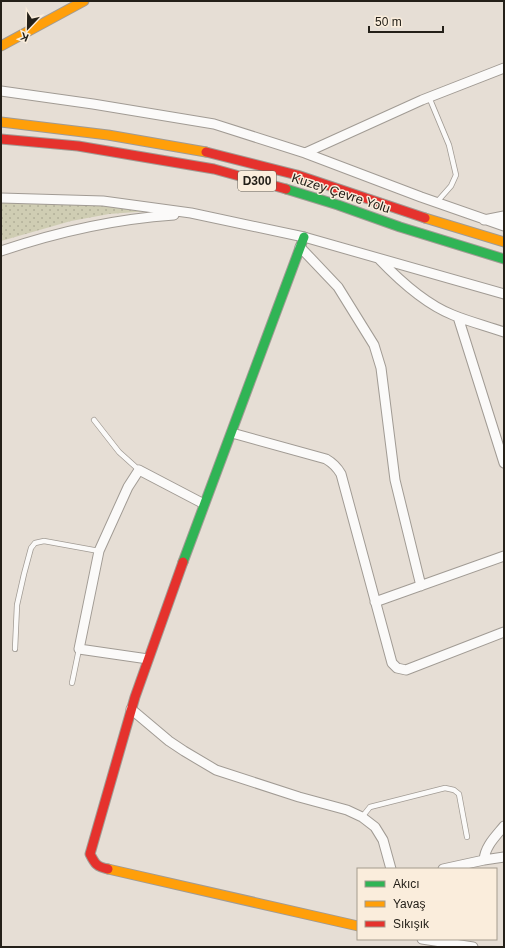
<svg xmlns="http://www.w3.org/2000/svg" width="505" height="948" font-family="Arial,sans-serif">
<defs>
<pattern id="grass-dots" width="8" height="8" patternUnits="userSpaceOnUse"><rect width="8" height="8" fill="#cfcdb3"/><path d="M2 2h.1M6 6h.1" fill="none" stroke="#b2b099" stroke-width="1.8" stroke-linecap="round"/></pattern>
</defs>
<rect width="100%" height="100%" fill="#e6ded5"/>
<path fill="url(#grass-dots)" d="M1,201l100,2 48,8 -40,3 -38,7 -70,20z"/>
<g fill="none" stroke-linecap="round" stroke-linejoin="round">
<defs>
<path id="lane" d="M429,97l20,48 7,30 -5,11 -15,17
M94,420l25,32 20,18
M15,649l2,-44 7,-31 7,-26 4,-5 9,-2 55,10
M72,683l7,-34
M362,817l8,-10 75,-19 9,2 5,4 8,43"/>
<path id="street" d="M1,91l92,13 121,20 91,29 116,44 83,29
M305,153l117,-53 82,-32
M1,198l102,3 88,12 113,24 200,57
M484,220l20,-4
M300,247l38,40 36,58 7,23 14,112 26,106
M1,251c56,-19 114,-32 173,-36
M379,259c21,22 46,45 74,56 17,7 34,11 51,17
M458,317l46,146
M232,433l94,26c7,4 11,8 15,15l51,189 5,5 9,2 98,-38
M375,602l129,-46
M148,659l-69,-10 20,-98 29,-64 11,-17 65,34
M131,709l38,32 15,10 32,19 83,27 48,13 15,7 13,10 8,13 8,29
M484,860c1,-14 12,-24 20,-34
M443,869l41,-9 20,-3
M422,939l51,8"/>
<path id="fast" d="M286,189l52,16 62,22 104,32
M183,562l121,-325"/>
<path id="slow" d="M1,46l83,-45
M1,122l107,13 98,17
M425,218l79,24
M108,869l250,57"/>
<path id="jam" d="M1,139l77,7 136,23 72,20
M206,152l91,23 128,43
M108,869c-11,-2 -13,-5 -18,-15l45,-157 48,-135"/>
</defs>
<use href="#lane" stroke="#a19b94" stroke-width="6"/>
<use href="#street" stroke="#a19b94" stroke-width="11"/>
<use href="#fast" stroke="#a19b94" stroke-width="11"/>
<use href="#slow" stroke="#a19b94" stroke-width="11"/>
<use href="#jam" stroke="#a19b94" stroke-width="11"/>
<use href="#lane" stroke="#fbfaf9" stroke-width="4.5"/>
<use href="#street" stroke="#fbfaf9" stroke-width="9"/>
<use href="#fast" stroke="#30b455" stroke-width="9"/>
<use href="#slow" stroke="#ff9f0a" stroke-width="9"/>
<use href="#jam" stroke="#e5322d" stroke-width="9"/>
</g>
<g text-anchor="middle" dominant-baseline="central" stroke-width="3" stroke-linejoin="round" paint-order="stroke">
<rect fill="#faeddc" stroke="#645e54" stroke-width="1" x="238" y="171" width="38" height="20" rx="3"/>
<g font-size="12" font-weight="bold" fill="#242019">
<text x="257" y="181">D300</text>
</g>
<g font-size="13" fill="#242019" stroke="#faeddc">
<text transform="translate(341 193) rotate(18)">Kuzey Çevre Yolu</text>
</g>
</g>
<rect width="505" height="948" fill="none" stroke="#242019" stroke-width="4"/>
<rect x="357" y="868" width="140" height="72" fill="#faeddc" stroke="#a49b8e"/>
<rect x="365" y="881" width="20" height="6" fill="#30b455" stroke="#a49b8e"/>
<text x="393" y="888" font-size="12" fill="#242019">Akıcı</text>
<rect x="365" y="901" width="20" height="6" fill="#ff9f0a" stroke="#a49b8e"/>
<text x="393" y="908" font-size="12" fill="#242019">Yavaş</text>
<rect x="365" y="921" width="20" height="6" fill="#e5322d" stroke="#a49b8e"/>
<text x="393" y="928" font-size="12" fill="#242019">Sıkışık</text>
<g transform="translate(28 28) rotate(202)" stroke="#faeddc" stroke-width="3" paint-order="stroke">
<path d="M0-3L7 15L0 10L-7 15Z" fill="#242019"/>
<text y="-6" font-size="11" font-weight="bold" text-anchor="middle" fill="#242019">K</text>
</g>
<path d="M369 26v6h74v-6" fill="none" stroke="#242019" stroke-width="2"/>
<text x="375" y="26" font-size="12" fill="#242019" stroke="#faeddc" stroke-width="3" paint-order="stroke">50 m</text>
</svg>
